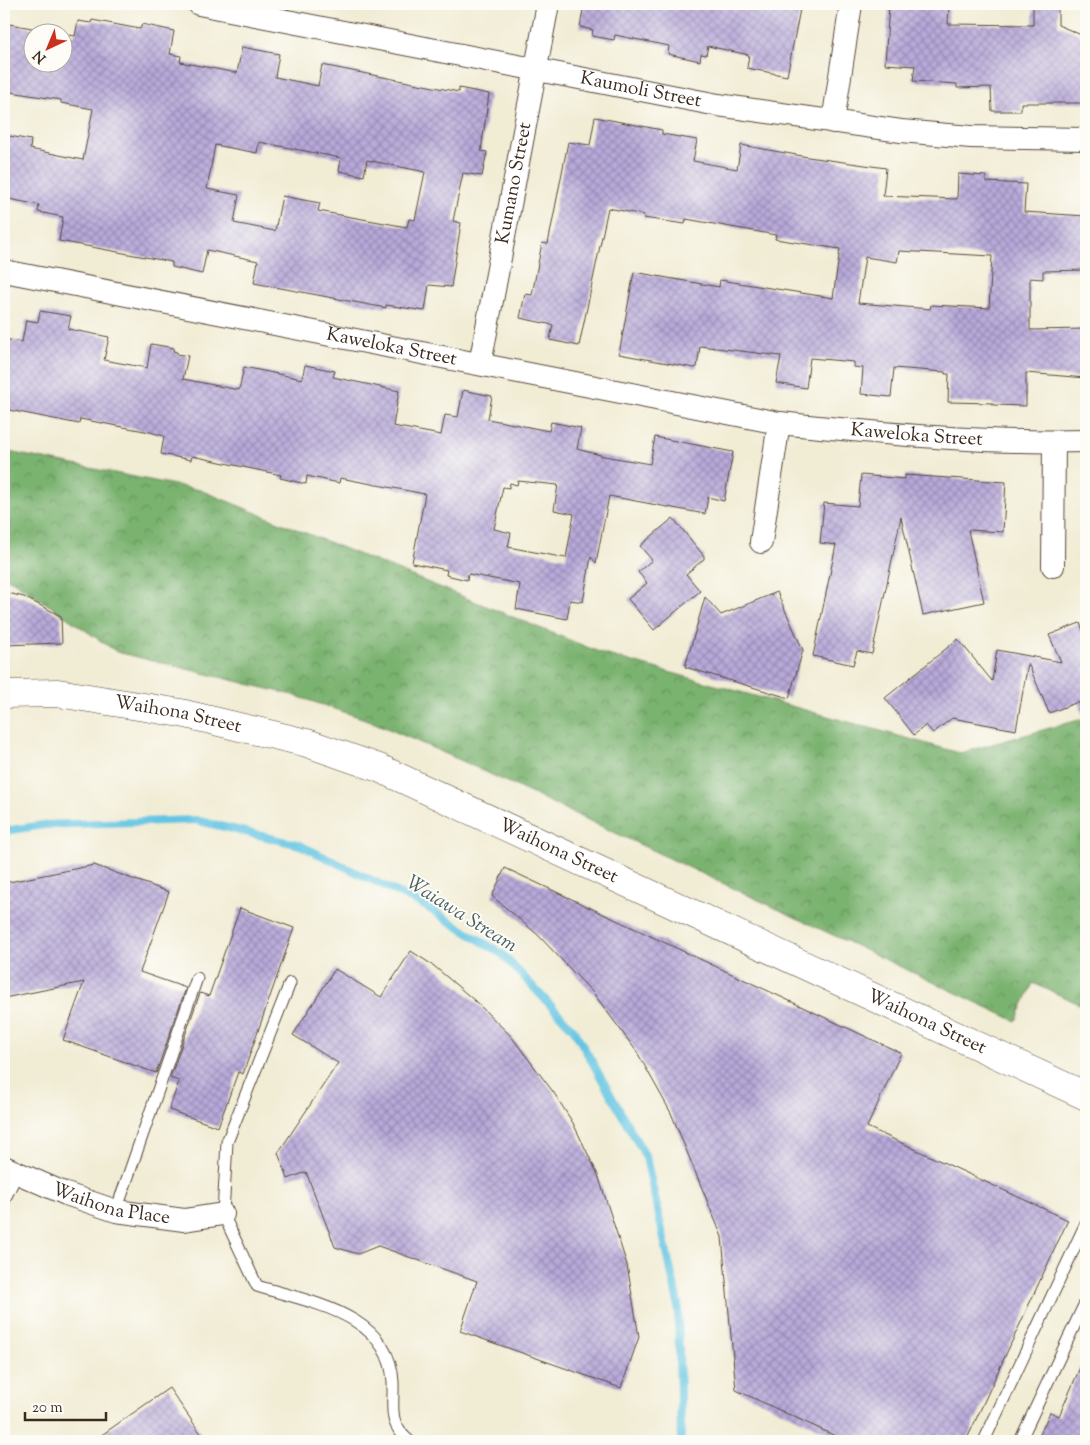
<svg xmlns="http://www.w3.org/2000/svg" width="1090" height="1445" font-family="'Sorts Mill Goudy',serif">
<defs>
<pattern id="forest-crowns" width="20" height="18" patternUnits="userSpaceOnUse" patternTransform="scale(1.25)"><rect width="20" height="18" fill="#7ab270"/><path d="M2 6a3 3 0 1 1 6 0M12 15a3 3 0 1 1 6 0" fill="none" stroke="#65915b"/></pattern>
<pattern id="building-cross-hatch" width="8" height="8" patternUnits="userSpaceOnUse" patternTransform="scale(1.25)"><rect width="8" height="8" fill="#b7a9da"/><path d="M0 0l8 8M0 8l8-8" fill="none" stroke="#968ab0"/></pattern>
</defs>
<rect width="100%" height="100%" fill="#fdfcf7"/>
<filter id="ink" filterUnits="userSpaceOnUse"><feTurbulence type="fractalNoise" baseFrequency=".02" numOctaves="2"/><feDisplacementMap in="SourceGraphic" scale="10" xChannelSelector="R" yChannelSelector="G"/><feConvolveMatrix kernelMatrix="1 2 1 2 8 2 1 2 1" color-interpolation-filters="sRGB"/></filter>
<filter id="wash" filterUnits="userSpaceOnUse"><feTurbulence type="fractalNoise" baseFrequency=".0096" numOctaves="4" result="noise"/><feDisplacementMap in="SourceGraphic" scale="20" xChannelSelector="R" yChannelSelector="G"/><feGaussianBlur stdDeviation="1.12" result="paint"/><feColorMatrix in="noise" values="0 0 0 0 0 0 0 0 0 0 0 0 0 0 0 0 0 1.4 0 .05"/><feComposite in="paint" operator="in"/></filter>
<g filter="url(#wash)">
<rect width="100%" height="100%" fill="#f1ecd4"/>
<path fill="url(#forest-crowns)" stroke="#5a6e47" d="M4,451l196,39 404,164 356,99 126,-35v289l-53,-24 -17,38 -556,-261 -92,-40 -75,-25 -176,-43 -105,-72 -8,-1z"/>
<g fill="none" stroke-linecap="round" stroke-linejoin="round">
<path stroke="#64c5e2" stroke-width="8" d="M4,831l40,-6 151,-5 105,25 125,61 77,48 72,76 72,127 32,146 3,138"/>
</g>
<g id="blocks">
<path fill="url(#building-cross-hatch)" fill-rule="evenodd" d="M584,4h217l-14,72 -40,-8 2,-13 -41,-9 -2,9 -5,-1 -1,7 -32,-7 1,-8 -54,-11 -1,5 -22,-4 1,-6 -13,-3z
M889,4h60l-1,20 85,1v-21h25v21l28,12v66h-65v8h-29l-1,-24 -34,1v-4l-44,-3 2,-15 -30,-2z
M92,20l48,9 2,-5 32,7 -4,23 11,2 -1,6 57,11 5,-26 37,7 -4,23 43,9 4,-21 137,27v-4l30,6 -8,57 6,1 -5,24 -19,-3 -10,48 8,2 -10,64 -22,-2 -4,26 -39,-6v3l-132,-25 4,-22 -51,-11 -5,24 -30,-7v-5l-113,-21 4,-24 -25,-5 1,-7 -35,-7v-63l27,5 -1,9 53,11 10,-51 -32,-6v-3l-57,-9v-68l50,9h-22v30h30v-28l13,2 3,-15 13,2zM259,142l82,16 -2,13 25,5 3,-16 58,12 -10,48 -6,-1 -2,8 -89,-16 2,-8 -38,-7 -7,35 -41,-8 5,-28 -32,-6 8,-44 42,8z
M595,117l67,13v4l35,6 -4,21 44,8 4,-24 67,12 78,11 -3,28 74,3 1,-25 28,2v6l40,2 -2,28 62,4v54l-43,1v8l-13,-1v52l56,-1v49l-60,-5v33l-33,-1v-2l-45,-1 1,-28h-4v-2l-51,-4 -3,29 -30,-3 2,-26 -9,-1v-5l-44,-4 -4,30 -30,-5 5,-27 -81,-10 -3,21 -3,1 -75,-14 15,-82 85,15 1,-7 113,18 7,-49 -65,-10 1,-4 -90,-16 -1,5 -42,-6 1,-3 -36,-7 -29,138 -29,-6 3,-15 -33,-7 5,-24 7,1 10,-52 6,1 20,-102 22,3zM899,251l93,5 -3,52 -58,-3 -1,4 -72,-6 7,-46 32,5z
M40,311l31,5 -3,13 41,8 -5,23 43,8 4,-24 23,4 -1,3 4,1v2l11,2 -5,23 56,11 5,-23 58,12 3,-14 30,6 -2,6 66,14 -6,35 48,9 4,-20 13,2 5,-27 29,6 -4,23 61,12 2,-9 30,6 -4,21 27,7 46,8 5,-27 78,15 -9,49 -16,-4 -3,17 -96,-18 -13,67 -5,-6 -8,45 -13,-2 -3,19 -51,-10 4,-25 -52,-10 -1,6 -21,-5 1,-5 -35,-7 13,-69 -85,-16 -1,5 -32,-7 -1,8 -26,-6 1,-3 -89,-19 -1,4 -30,-6 3,-18 -14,-4 -70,-13 -1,5 -75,-15v-70l18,3 4,-22 12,2zM518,481l40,4 -4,25 20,4 -8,44 -58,-11 3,-14 -17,-4 9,-42 6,1 1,-5 7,2z
M861,475l44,4v-4l101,7 -3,50 -35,-2 16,72 -61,13 -22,-98 -29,137 -15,-3 -4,14 -40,-9 23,-111 -16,-2 4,-40 34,3z
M673,518l31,38v3l-18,15 14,17 -46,39 -26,-31 19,-16 -9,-11 14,-12 -12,-14z
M4,592l20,5 37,19 1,27 -58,2z
M777,592l26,58 -14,48 -104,-31 20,-70 16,18z
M1080,623l6,15v84l-8,-20 -29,11 -21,-50 -12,67 -64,-12 -19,15 -7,-8 -12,10 -29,-37 73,-59 34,42 5,-31 64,12 -12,-27z
M94,865l75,27 -29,80 46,16 -30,85 -93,-33 21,-58 -80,16v-115z
M505,868l396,185 -34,74 201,93 -102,221h-120l-110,-51 -14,-153 -51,-124 -34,-61 -43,-58 -56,-59 -46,-39z
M240,908l54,20 -51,146 -5,-2 -20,55 -49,-17 10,-29 -9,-3 30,-85 9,3z
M411,951l23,15 41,35 36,35 43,57 19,30 25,52 29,90 12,72 -18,51 -161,-57 17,-50 -99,-35 -20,8 -23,-7 -29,-75 -18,7 -10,-26 60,-90 -45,-28 42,-66 46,28z
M1086,1354v87h-49l13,-29 9,4z
M169,1388l37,53h-113z"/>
</g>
</g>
<g filter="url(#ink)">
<use href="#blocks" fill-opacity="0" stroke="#564739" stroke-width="1"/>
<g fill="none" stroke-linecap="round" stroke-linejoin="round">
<defs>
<path id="service" d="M290,983l-63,159 -4,72 34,72c52,16 133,28 136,96 1,26 -6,40 16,59
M4,1200l13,-26
M116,1211l81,-233
M984,1441l102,-218
M1020,1441l66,-140"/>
<g id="minor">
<path id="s1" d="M199,4l519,101 183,26 70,6 115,2"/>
<path d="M833,122l18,-118"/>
<path id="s2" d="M4,271l775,152c102,10 205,21 307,18"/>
<path id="s3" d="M480,364l68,-360"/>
<path d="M761,542l18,-119"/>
<path d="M1053,566l1,-124"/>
<path id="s4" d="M4,1167l62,27 50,17 68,9 39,-6"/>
</g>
<g id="tertiary">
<path id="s5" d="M4,694l54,-1 123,20 126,30 72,25 707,328"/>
</g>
</defs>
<use href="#service" stroke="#564739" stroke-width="13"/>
<use href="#minor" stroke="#564739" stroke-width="24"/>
<use href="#tertiary" stroke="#564739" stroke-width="29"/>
<use href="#service" stroke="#fff" stroke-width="11"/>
<use href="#minor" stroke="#fff" stroke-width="22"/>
<use href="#tertiary" stroke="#fff" stroke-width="28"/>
</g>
</g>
<g text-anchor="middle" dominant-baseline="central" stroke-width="4" stroke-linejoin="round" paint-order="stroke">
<g font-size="19" fill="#3b2a1e" stroke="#fdfcf7">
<text stroke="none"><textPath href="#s1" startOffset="450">Kaumoli Street</textPath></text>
<text stroke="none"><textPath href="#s3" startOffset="184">Kumano Street</textPath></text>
<text stroke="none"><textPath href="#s2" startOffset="395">Kaweloka Street</textPath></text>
<text stroke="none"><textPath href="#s2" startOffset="928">Kaweloka Street</textPath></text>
<text stroke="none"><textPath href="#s5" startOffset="176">Waihona Street</textPath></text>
<text stroke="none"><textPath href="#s5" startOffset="582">Waihona Street</textPath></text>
<text stroke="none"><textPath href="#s5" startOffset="988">Waihona Street</textPath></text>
<text stroke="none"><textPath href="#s4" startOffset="114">Waihona Place</textPath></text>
</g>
<g font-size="20" font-style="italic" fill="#496063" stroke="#fdfcf7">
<text transform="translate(461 915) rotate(32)">Waiawa Stream</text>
</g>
</g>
<rect width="1090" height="1445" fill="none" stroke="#fdfcf7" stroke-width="20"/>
<g transform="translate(48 48) rotate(224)"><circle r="24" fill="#fdfcf7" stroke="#afa8a0"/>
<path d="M0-4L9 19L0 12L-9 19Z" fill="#c8321e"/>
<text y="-8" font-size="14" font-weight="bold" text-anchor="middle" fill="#3b2a1e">N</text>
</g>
<path d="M25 1412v8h81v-8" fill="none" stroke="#3b2a1e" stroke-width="2.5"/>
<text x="32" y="1412" font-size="15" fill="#3b2a1e" stroke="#fdfcf7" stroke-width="4" paint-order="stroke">20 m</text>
</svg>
